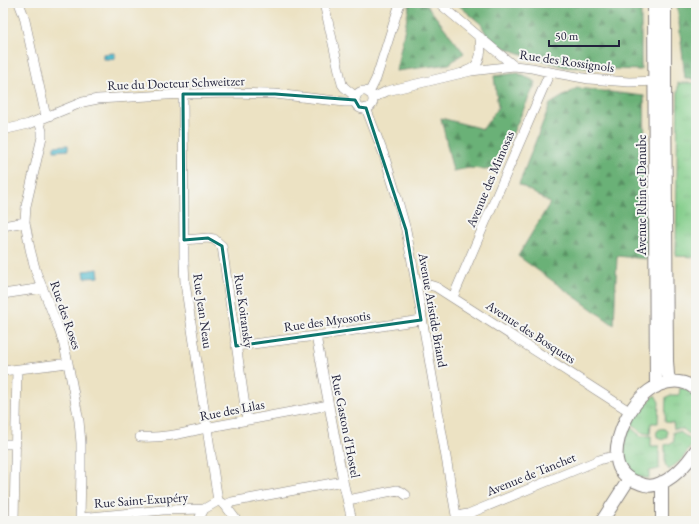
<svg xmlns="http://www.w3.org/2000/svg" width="699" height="524" font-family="'EB Garamond',serif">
<defs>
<pattern id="grass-tufts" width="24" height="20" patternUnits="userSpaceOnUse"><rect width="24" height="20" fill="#84ce8b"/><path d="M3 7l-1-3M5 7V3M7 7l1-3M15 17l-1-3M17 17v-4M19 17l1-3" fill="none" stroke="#72b179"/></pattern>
<pattern id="forest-firs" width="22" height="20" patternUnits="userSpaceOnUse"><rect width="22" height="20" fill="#6bb177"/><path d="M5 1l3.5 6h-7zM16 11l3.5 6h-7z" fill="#589063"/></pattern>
</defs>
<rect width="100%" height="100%" fill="#f6f6f2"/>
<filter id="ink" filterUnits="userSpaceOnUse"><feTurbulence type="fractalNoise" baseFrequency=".025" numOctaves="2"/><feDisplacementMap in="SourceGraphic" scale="8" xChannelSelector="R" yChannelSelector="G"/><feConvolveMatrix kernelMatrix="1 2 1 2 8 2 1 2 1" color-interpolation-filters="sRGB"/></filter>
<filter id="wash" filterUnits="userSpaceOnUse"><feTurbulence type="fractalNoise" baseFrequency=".012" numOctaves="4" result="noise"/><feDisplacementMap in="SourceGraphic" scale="16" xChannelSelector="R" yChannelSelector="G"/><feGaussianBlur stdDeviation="0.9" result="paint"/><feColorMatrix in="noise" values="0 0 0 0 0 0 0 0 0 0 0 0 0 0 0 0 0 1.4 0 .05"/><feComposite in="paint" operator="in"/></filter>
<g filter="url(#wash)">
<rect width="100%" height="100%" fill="#ece2c3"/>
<path fill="url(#grass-tufts)" stroke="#537863" d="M678,83h18v174l-20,-1z
M680,388c6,0 12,5 16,10v37l-1,4 -12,-10h-9l-1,-6 -8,-1 1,-25 5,-2h8z
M655,395l4,7 -1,21h-7l-1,11 -7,-1 -11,-9 8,-14z
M630,427l11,9h10v10h8v23l-10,2v7c-30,2 -28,-33 -19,-51z
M656.5 434a5.5 5.5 0 1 1 11 0a5.5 5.5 0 1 1-11 0Z
M673,432h7l14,10 -12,17 -13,11 -4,-6v-19l9,-3z"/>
<path fill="url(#forest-firs)" stroke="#466a59" d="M410,3h15l39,50 -15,11 -53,7z
M456,3h185v67l-76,-3 -43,-13 -32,-12 -9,-18z
M677,3h19v76h-11z
M518,73l18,9 -40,88 -27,-2 -16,3 -12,-53 42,11 15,-22 -4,-31z
M577,88l67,8 3,163 -30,-3 -3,69 -96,-69 32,-53 -31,-19 31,-80z"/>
<path fill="#51bbcd" stroke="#3a6e84" d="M115,53v6h-12v-5z
M68,145v5l-14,1v-5z
M98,269l1,8 -14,1 -1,-7z"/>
</g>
<g filter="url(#ink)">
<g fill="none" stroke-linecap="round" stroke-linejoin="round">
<defs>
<path id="street" d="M19,3l5,13 22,101
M324,3l18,81 2,3 12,10
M439,3l75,63
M466,71c3,-1 7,-3 9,-5 7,-8 6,-19 5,-29
M355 100a9 9 0 1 1 18 0a9 9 0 1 1-18 0Z
M369,93l7,-14 24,-76
M183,94l1,169 1,20 33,218
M373,98l14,-7 84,-20 43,-5 18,2 18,4 39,7 40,3 31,-1
M366,108l18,47 12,39 10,36 10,53 41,238
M39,121l3,10v6l-16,69 -1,16 5,27 6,23 21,52 6,17 5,22 11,58 2,22v26l-1,52
M3,130l26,-6 54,-22 15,-3 85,-5 50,-1 42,1 70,8h6l4,-2
M3,226l22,-4
M184,240l24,-2 6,1 8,7 25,174
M416,283l10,1 10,3 193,124
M3,294l40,-6
M453,297l97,-225
M316,336l27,145 9,40
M236,346l80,-10 105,-16
M3,371l65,-8
M140,437c28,2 54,-7 81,-12 36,-7 72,-13 108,-20
M3,444h13
M348,500l49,-10 5,2 4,3
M220,502l5,3 12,16
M225,505l7,-3 111,-21
M456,516l12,-2 131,-54 7,-2 10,-2
M80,518l83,-8 41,-1
M14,521l3,-151
M198,521l6,-12 14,-8"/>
<path id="secondary" d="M654,3l2,384
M665,3v77l2,281 1,14 2,6
M696,390c-10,-10 -24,-10 -37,-5 -15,7 -26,20 -33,34 -10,21 -18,51 8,62 7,3 13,6 21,4 17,-4 32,-21 41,-35
M662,482v39
M602,521l27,-42"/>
</defs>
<use href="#street" stroke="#87827f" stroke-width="10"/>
<use href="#secondary" stroke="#87827f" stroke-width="14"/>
<use href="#street" stroke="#fff" stroke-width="9"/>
<use href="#secondary" stroke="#fff" stroke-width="12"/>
</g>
</g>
<path fill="none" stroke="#0f766e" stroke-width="3" stroke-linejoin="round" d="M183,94h92l80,6 4,7 7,1 40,122 15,90 -185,26 -14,-100 -14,-8 -24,2z"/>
<g text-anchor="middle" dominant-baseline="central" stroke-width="4" stroke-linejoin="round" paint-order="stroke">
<g font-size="13" fill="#22223b" stroke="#f6f6f2">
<text transform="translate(567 61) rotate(8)">Rue des Rossignols</text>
<text transform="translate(176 83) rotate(-2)">Rue du Docteur Schweitzer</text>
<text transform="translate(490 179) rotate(-67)">Avenue des Mimosas</text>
<text transform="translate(641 195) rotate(-90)">Avenue Rhin et Danube</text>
<text transform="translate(433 310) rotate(80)">Avenue Aristide Briand</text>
<text transform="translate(203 311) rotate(82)">Rue Jean Neau</text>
<text transform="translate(244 311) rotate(82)">Rue Koiransky</text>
<text transform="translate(66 315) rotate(71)">Rue des Roses</text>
<text transform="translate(327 321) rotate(-8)">Rue des Myosotis</text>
<text transform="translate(531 332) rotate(33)">Avenue des Bosquets</text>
<text transform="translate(232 410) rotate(-11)">Rue des Lilas</text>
<text transform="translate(346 426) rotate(79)">Rue Gaston d'Hostel</text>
<text transform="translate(531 474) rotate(-22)">Avenue de Tanchet</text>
<text transform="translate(141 500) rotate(-4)">Rue Saint-Exupéry</text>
</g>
</g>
<rect width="699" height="524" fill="none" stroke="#f6f6f2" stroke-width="16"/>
<path d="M549 40v6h70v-6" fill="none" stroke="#22223b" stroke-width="2"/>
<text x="555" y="40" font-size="12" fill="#22223b" stroke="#f6f6f2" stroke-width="3" paint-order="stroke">50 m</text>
</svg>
